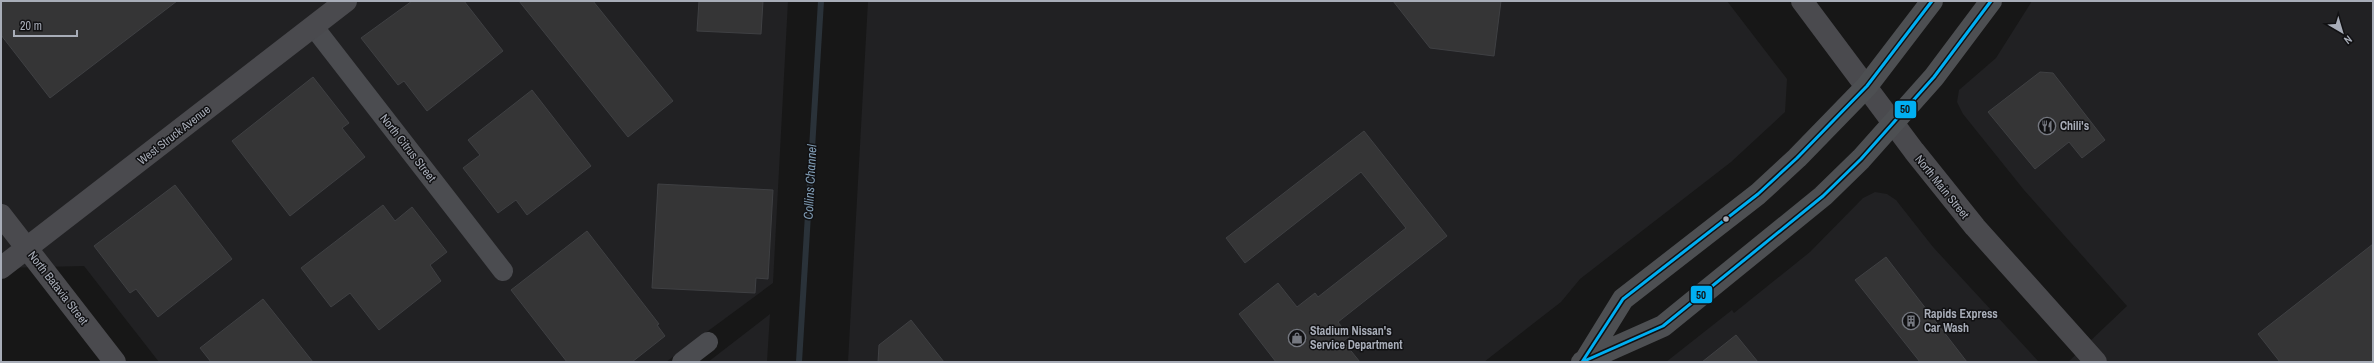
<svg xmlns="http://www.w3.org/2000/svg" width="2374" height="363" font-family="'Archivo Narrow',sans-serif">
<rect width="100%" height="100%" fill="#171717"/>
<path fill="#212123" d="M1,1h787l-15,282 -107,79h-507l-75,-96 -83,2z
M868,1h859l60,78 -2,33 -54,50 -151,117 -19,23 -77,60h-636z
M2032,1h341v361h-305l59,-56 -103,-116 -61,-76 -6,-12 2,-12 37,-32z
M1875,192l12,2 9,6 37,47 106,115h-373l66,-52 2,3 76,-61 53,-54z
M770,314l-3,48h-59z"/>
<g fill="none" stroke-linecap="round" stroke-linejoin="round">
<path stroke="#2a3239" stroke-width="6" d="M799,362l22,-361"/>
</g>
<path fill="#353536" stroke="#3f4043" d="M1,1h176l-127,97 -49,-63z
M412,1h52l39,50 -76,60 -23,-30 -6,4 -37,-47z
M519,1h74l80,100 -45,36z
M699,1h64l-2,33 -64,-3z
M1393,1h108l-7,55 -64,-8z
M2040,72l13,1 52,67 -23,18 -13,-16 -34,27 -47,-57z
M313,77l36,46 -7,5 23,29 -75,59 -58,-75z
M532,90l59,76 -64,49 -11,-15 -18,13 -35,-45 17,-13 -12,-15z
M1364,131l83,105 -109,86 11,15 -6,4 17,21h-84l-37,-48 39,-31 19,24 18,-14 3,4 88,-69 -45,-56 -116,91 -19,-25z
M658,184l115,6 -5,89 -12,-1 -1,15 -103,-5z
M175,185l57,74 -74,58 -22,-28 -6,4 -36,-47z
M383,205l12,16 17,-14 35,45 -17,13 11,16 -62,49 -29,-37 -19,14 -30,-39z
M587,231l72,93 -2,1 8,11 -33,26h-65l-56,-72z
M2373,244v118h-93l-22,-28z
M1886,257l81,105h-47l-65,-82z
M263,299l50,63h-102l-11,-14z
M911,320l33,42h-66l1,-17z
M1736,335l22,27h-56z"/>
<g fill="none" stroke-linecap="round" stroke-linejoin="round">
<path stroke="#4b4c50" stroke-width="20" d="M313,26l190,245
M682,362l26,-20"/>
<path stroke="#4a4a4e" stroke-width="22" d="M1802,1l112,150 61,76 121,135
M1,215l114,147
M1,268l345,-267"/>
<path stroke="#4d4f52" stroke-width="22" d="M1586,359l37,-60 135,-105 39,-36 70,-72 65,-85
M1582,362l81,-36 160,-130 38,-37 73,-82 57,-76"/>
<defs>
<path id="bus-1" d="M1582,362l81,-36 160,-130 38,-37 73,-82 57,-76
M1582,362l41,-63 135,-105 39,-36 70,-72 65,-85"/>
</defs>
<use href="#bus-1" stroke="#111113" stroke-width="6"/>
<use href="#bus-1" stroke="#00aff2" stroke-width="3"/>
</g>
<defs>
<symbol id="restaurant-ring" viewBox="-11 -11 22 22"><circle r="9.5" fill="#111113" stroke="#757880" stroke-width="1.5"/><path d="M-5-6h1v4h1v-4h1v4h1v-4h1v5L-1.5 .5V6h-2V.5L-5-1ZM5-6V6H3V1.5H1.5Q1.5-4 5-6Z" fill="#757880"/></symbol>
<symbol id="building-ring" viewBox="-11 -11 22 22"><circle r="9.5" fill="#111113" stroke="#757880" stroke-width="1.5"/><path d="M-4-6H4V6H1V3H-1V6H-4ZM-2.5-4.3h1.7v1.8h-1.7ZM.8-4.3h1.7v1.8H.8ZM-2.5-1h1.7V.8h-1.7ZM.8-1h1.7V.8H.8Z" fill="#757880"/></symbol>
<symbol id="shop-ring" viewBox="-11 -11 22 22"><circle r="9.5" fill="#111113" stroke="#757880" stroke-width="1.5"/><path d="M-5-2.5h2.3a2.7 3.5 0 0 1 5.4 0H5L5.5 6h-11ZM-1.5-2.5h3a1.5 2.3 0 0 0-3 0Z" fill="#757880"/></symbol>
</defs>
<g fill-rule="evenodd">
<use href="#restaurant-ring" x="2037" y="116" width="20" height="20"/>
<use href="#building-ring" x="1901" y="311" width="20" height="20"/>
<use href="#shop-ring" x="1287" y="328" width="20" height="20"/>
</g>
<circle fill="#a8adb8" stroke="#111113" stroke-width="1.5" cx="1726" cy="219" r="3.5"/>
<g text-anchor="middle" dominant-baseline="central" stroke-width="3" stroke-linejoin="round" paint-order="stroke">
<g font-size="12" font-weight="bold" fill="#a8adb8" stroke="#111113" text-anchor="start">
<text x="2060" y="126">Chili's</text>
<text x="1924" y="314">Rapids Express<tspan x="1924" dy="14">Car Wash</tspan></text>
<text x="1310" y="331">Stadium Nissan's<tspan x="1310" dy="14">Service Department</tspan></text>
</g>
<g font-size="12" fill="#a8adb8" stroke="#111113">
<text transform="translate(174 135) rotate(-38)">West Struck Avenue</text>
<text transform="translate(408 148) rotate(52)">North Citrus Street</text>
<text transform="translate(1942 187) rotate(51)">North Main Street</text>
<text transform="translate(58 288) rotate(52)">North Batavia Street</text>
</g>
<g font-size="13" font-style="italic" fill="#7f9bb3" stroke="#111113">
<text transform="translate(810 182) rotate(-87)">Collins Channel</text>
</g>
</g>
<g stroke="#111113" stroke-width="1.5">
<rect x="1894" y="100" width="23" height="19" rx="4" fill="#00aff2"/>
<rect x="1690" y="285" width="23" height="19" rx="4" fill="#00aff2"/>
</g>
<g font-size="11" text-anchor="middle" font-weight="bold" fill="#111">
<text x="1905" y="113">50</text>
<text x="1701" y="299">50</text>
</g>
<rect width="2374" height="363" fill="none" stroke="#a8adb8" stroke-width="4"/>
<g transform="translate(2342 32) rotate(142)" stroke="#111113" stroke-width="3" paint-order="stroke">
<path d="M0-3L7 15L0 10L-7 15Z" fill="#a8adb8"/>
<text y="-6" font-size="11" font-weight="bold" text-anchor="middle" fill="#a8adb8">N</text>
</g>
<path d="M14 30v6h63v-6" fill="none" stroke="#a8adb8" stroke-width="2"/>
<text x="20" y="30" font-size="12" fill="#a8adb8" stroke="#111113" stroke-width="3" paint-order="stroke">20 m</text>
</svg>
